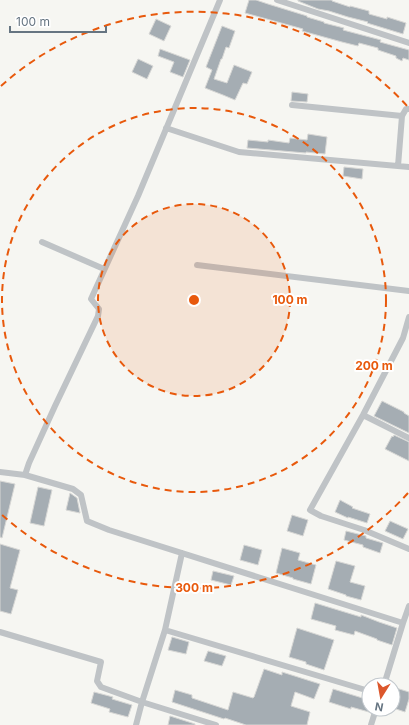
<svg xmlns="http://www.w3.org/2000/svg" width="409" height="725" font-family="Inter,sans-serif">
<rect width="100%" height="100%" fill="#f6f6f2"/>
<path fill="#a5adb3" stroke="#d7d7d5" d="M249,0h7l12,4 39,12v1l17,5v1l20,5 -1,2 38,10 -1,2 29,8v10l-6,-2 -1,3 -6,-3v-2l-18,-6v-2l-19,-5 -1,3 -16,-4 -40,-11 1,-2 -58,-16z
M298,0h34v1l18,6v-1l19,5v3l18,5v-2l19,6 -3,11 -36,-11 1,-1 -20,-5 -19,-6 -11,-2 -20,-8z
M156,19l15,7 -7,15 -15,-7z
M222,26l13,5 -6,17 -3,-1 -4,12h-1l-7,20 13,4 7,-18 18,7 -5,12 -4,-1 -8,17 -12,-5 -18,-7 7,-18 -6,-3z
M160,49l30,11 -7,17 -13,-5 4,-10 -16,-6z
M138,59l15,7 -6,13 -15,-7z
M292,92l16,2 -1,8 -16,-1z
M308,134l19,3 -2,17 -19,-2v1l-59,-5 1,-8 20,2v-2l21,3 1,-5 17,2z
M344,167l19,2 -1,10 -19,-3z
M382,401l22,11v1l5,3v17l-35,-17z
M394,435l15,7v19l-24,-12 7,-13 1,1z
M0,481l15,3 -13,54 -2,-1z
M38,487l14,3 -8,36 -14,-3z
M70,493l7,5 3,15 -14,-3z
M340,500l13,7 -1,1 18,6 -3,9 -19,-6v1l-13,-6z
M292,515l16,5 -5,16 -16,-5z
M390,521l18,8 -5,10 -18,-8z
M346,531l20,5v2l17,5 -3,10 -17,-6v-2l-19,-5z
M0,544l20,6 -10,38 8,2 -7,24 -11,-3z
M244,545l18,5 -4,15 -18,-5z
M282,548l18,5 -2,7 18,5 -5,19 -18,-5v-1l-17,-5z
M336,561l19,5 -5,16 15,4 -4,14 -15,-4v-1l-18,-6z
M213,571l21,5 -3,9 -20,-5z
M315,603l46,14v-2l18,7 18,6 -5,17 -15,-5v-1l-22,-8 -1,4 -19,-5 1,-4 -25,-7z
M297,628l37,12 -10,30 -18,-6v-2l-17,-5z
M172,637l17,5 -3,12 -18,-4z
M208,651l18,5 -4,10 -18,-5z
M264,669l18,6v-3l38,12 -6,15 -19,-7 -4,14 19,6 -3,13h-61l-21,-7 -1,1 -52,-17 3,-12 17,5v3l36,12 5,-18 20,6 1,-1z
M396,688l13,4v7l-4,13 -12,-4v-9z
M333,689l36,11v12l-18,-5v2l-22,-7z
M94,692l19,5 -1,2 20,6 -4,12 -19,-5 1,-3 -19,-6z
M170,716l25,8v1h-27z"/>
<g fill="none" stroke-linecap="round" stroke-linejoin="round">
<path stroke="#bfc3c6" stroke-width="6" d="M277,0l132,43
M292,105l110,11 4,-7h3
M166,128l73,24 170,15
M398,166l4,-50
M42,242l62,27
M197,265l212,26
M409,317l-6,21 -40,77 -53,95 11,6 43,14 45,19
M363,415l46,23
M0,472l25,3 48,14 8,6 6,26 22,9 294,93
M25,475l4,-12 26,-57 43,-90 1,-7 -8,-10 47,-103 82,-196
M165,630l204,61
M0,632l101,30 -4,19 4,6 41,15 74,23
M384,685l19,-62 6,-17
M136,725l6,-23 23,-72 17,-77
M371,725l5,-16"/>
</g>
<circle cx="194" cy="300" r="96" fill="#e8590c" fill-opacity=".12"/>
<g fill="none" stroke="#e8590c" stroke-width="2" stroke-dasharray="7 5">
<circle cx="194" cy="300" r="96"/>
<circle cx="194" cy="300" r="192"/>
<path d="M408 493A288 288 0 0 1 1 514M1 86A288 288 0 0 1 408 107"/>
</g>
<circle cx="194" cy="300" r="6" fill="#e8590c" stroke="#fff" stroke-width="2"/>
<g font-size="12" text-anchor="middle" font-weight="bold" fill="#e8590c" stroke="#fff" stroke-width="4" stroke-linejoin="round" paint-order="stroke">
<text x="290" y="304">100 m</text>
<text x="374" y="370">200 m</text>
<text x="194" y="592">300 m</text>
</g>
<g transform="translate(381 697) rotate(191)"><circle r="19" fill="#ffffff" stroke="#c2c8cd"/>
<path d="M0-3L7 15L0 10L-7 15Z" fill="#dc572c"/>
<text y="-6" font-size="11" font-weight="bold" text-anchor="middle" fill="#667582">N</text>
</g>
<path d="M10 26v6h96v-6" fill="none" stroke="#667582" stroke-width="2"/>
<text x="16" y="26" font-size="12" fill="#667582" stroke="#ffffff" stroke-width="3" paint-order="stroke">100 m</text>
</svg>
